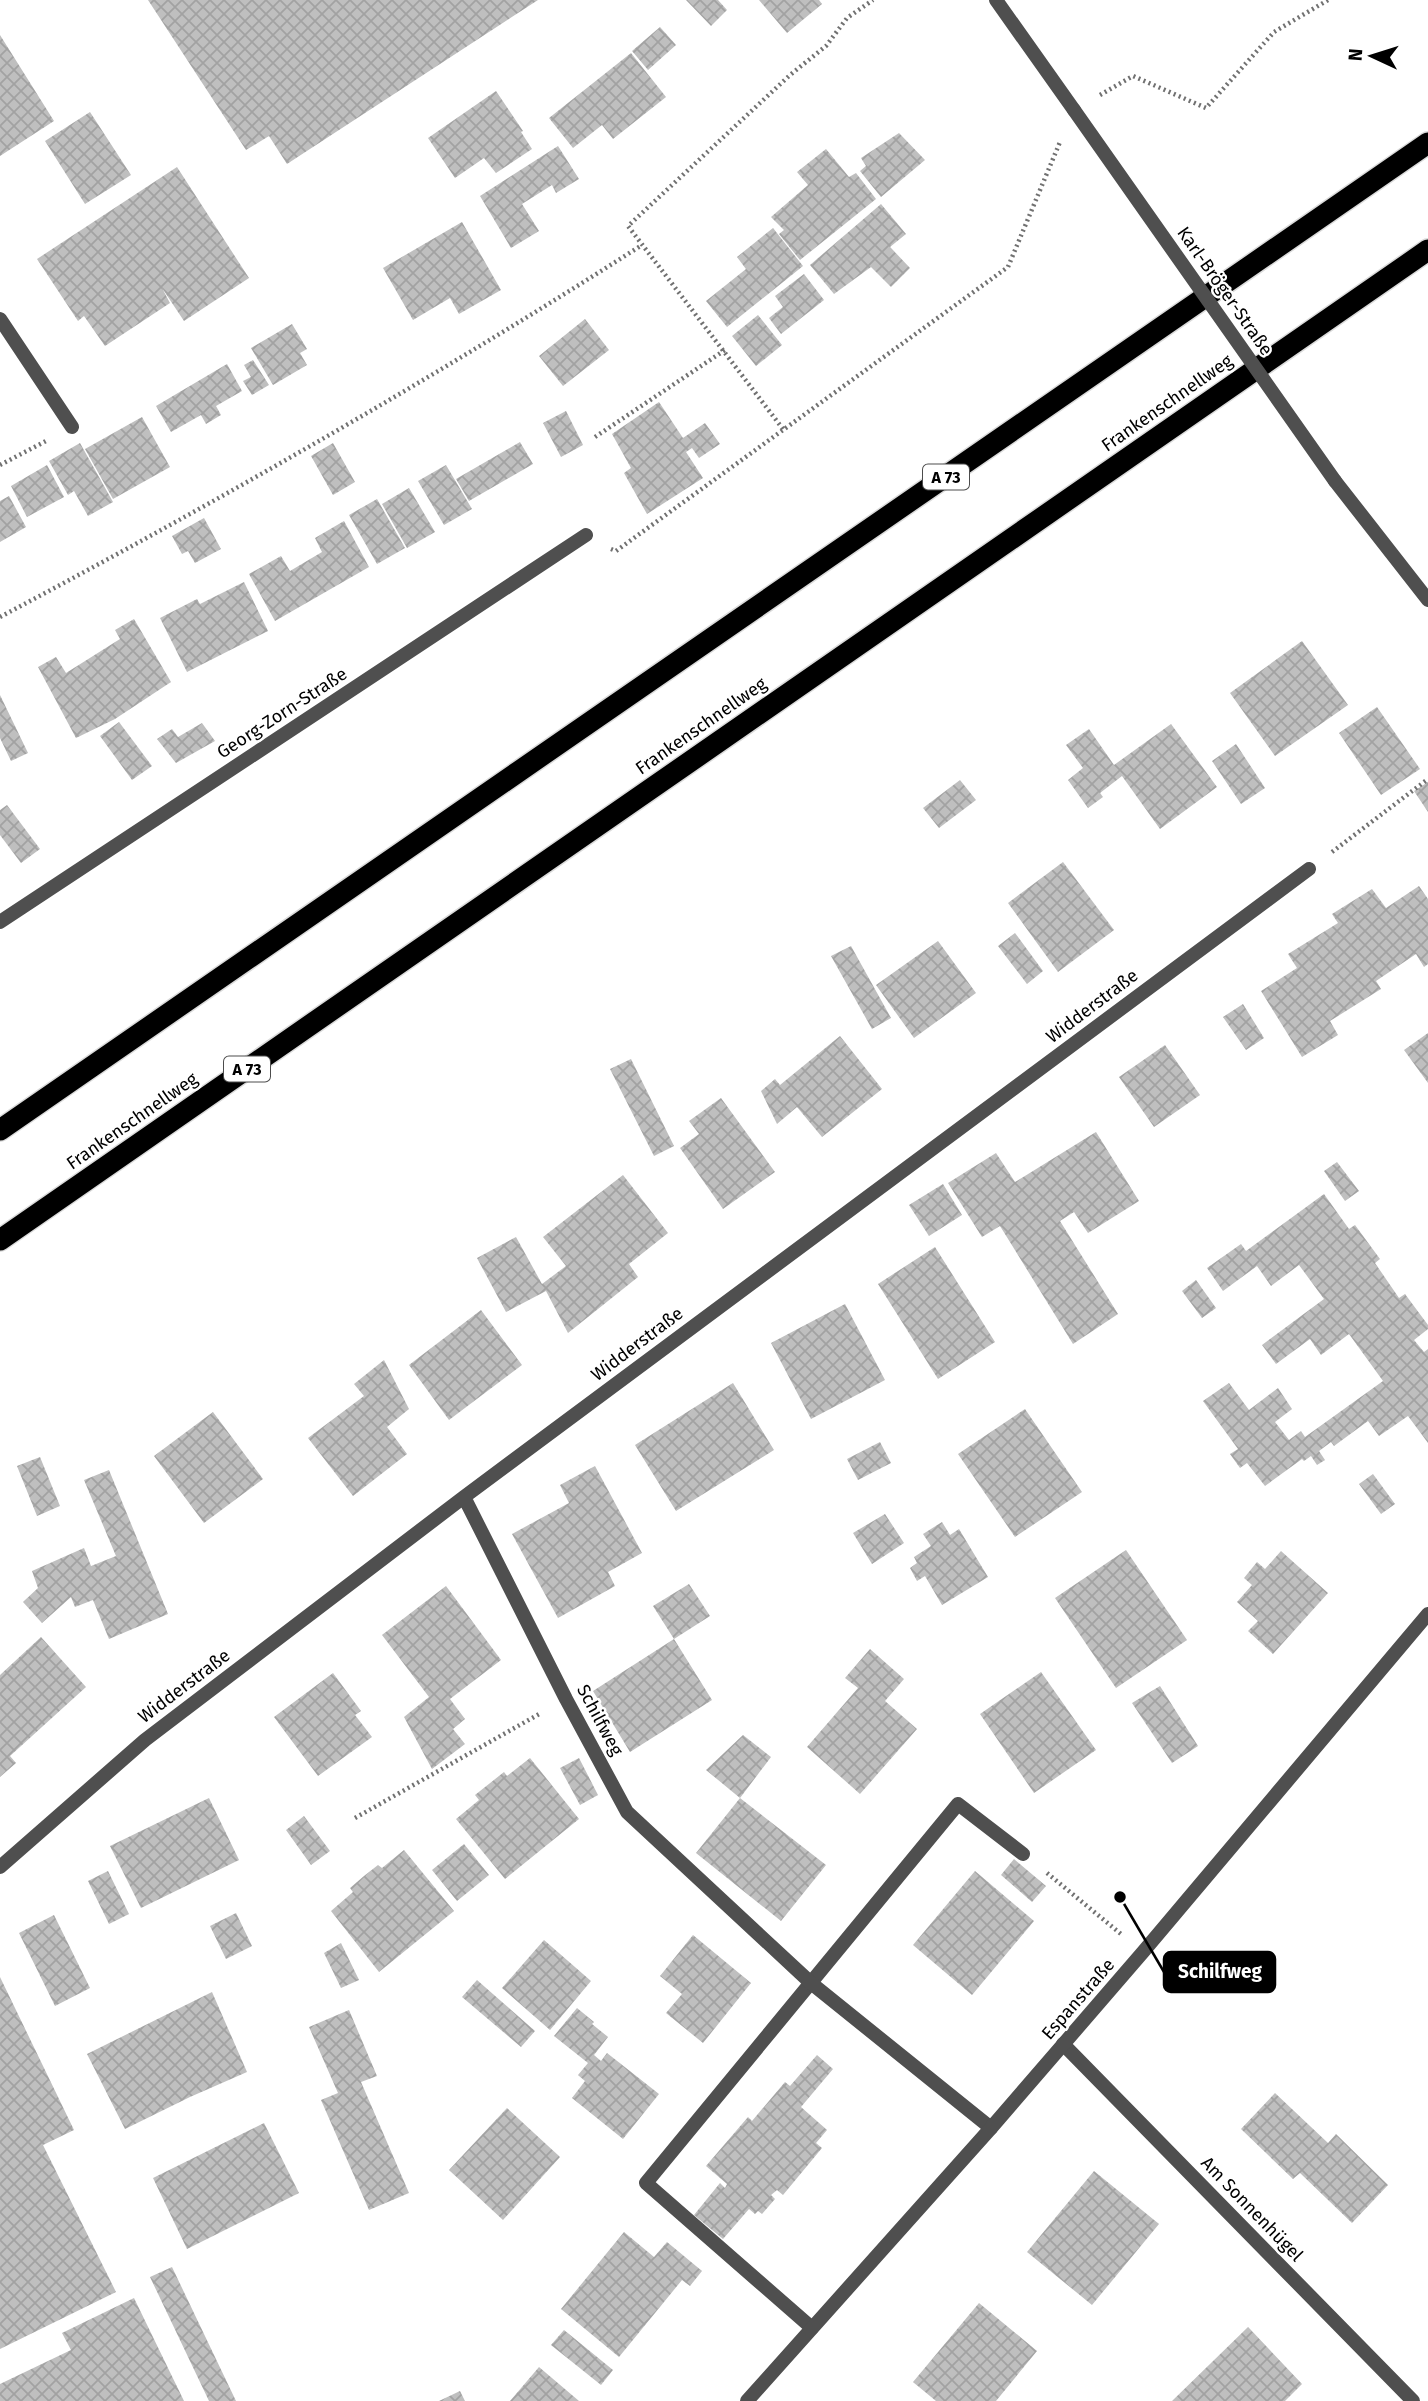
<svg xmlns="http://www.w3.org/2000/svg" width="1428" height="2401" font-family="'Fira Sans',sans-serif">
<defs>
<pattern id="building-cross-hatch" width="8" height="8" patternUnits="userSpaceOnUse" patternTransform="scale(1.75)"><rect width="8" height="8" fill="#bfbfbf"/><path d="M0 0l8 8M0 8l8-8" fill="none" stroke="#a2a2a2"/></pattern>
</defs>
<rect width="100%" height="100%" fill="#fff"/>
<path fill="url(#building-cross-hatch)" d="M148,0h390l-251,164 -18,-28 -23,14z
M686,0h32l9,10 -16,16z
M759,0h60l3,4 -35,29z
M660,27l16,18 -28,25 -16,-19z
M0,35l54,86 -54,35z
M631,53l35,44 -53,42 -11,-14 -29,23 -24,-30z
M496,91l27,40 -2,1 11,17 -36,24 -12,-15 -29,20 -27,-40z
M90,112l41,63 -46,29 -40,-63z
M899,133l26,27 -44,37 -21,-26 6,-5 -5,-8z
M558,146l21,33 -23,14 -4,-8 -30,19 17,27 -28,17 -31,-52z
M826,149l23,28 7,-4 20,26 -76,61 -21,-26 5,-4 -13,-13 37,-32 -11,-13z
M177,167l72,111 -65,43 -22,-33 8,15 -65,43 -21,-30 -6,5 -41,-62z
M881,204l25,30 -16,13 20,21 -19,19 -20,-20 -37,27 -24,-29z
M462,222l39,68 -42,24 -9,-16 -37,22 -30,-52z
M773,228l30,38 -76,61 -21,-26 40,-32 -9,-12z
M804,274l20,26 -43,34 -12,-16 14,-11 -8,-11z
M758,315l24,30 -26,21 -24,-30z
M585,319l24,31 -46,36 -24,-30z
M292,324l15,25 -7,4 7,12 -34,20 -22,-37z
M253,360l16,25 -17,10 -9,-14 8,-4 -7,-12z
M227,364l15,27 -26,15 5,9 -15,9 -5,-9 -30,17 -15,-26z
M659,402l24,36 22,-15 15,21 -21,14 -7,-10 -6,4 17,26 -56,36 -23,-41 7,-5 -19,-34z
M566,411l17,34 -22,12 -18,-34z
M142,417l28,50 -57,32 -28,-50z
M520,442l13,22 -64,37 -13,-22z
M80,443l33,59 -25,14 -14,-25 -6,4 -19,-34z
M333,443l22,39 -22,13 -22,-39z
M47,465l17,32 -37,20 -16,-31z
M446,465l26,44 -28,16 -26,-44z
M409,488l26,44 -28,16 -25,-44z
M9,496l17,31 -26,15v-41z
M377,499l28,49 -28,16 -28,-49z
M204,518l17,31 -26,14 -7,-12 -6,3 -10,-18z
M344,521l25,46 -94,54 -26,-47 32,-18 9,15 32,-19 -7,-14z
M244,582l24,49 -81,41 -27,-54 37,-19 3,5z
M134,619l37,63 -56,37 -39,19 -38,-71 18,-10 10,16 54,-34 -5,-9z
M1302,641l46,64 -73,51 -45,-63z
M0,695l28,58 -17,8 -11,-23z
M1377,707l43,62 -39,26 -42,-62z
M119,722l33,44 -20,14 -32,-44z
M202,723l13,18 -39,22 -19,-24 15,-10 6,8z
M1171,724l46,63 -57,42 -38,-53 -22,17 3,4 -15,11 -20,-28 15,-12 -17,-23 23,-16 25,36z
M1236,744l29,44 -24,16 -29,-43z
M960,780l16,20 -37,28 -16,-20z
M1428,782v30l-14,-21z
M7,805l33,44 -19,14 -21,-28v-25z
M1063,862l51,68 -56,42 -50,-69z
M1419,886l9,13v65l-4,3 -8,-13 -40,27 5,8 -51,32 8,14 -36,22 -41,-66 36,-23 -9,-14 50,-31 -6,-9 40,-25 14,19z
M1015,933l28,38 -16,13 -29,-38z
M938,941l38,52 -62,45 -38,-53z
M851,946l40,72 -19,11 -41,-73z
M1243,1004l21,34 -18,12 -23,-33z
M1428,1033v50l-24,-33z
M840,1036l42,53 -60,48 -25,-30 -20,17 -16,-33 14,-12 5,6z
M1165,1045l35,50 -46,32 -35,-50z
M631,1059l43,87 -20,10 -44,-87z
M721,1098l54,74 -52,37 -43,-61 19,-14 -10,-13z
M1096,1132l43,69 -51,32 -14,-21 -14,9 58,93 -45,30 -73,-118 -18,11 -34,-54 48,-30 19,29z
M1337,1162l22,29 -14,10 -21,-30z
M623,1175l45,58 -39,31 9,13 -70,56 -22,-42 -40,21 -29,-54 39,-21 26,47 24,-18 -23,-29z
M943,1184l19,31 -33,21 -20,-31z
M1324,1194l25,35 6,-4 25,34 -5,4 24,35 6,-4 23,31v4l-14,11 10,12 4,-3v94l-20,-27 -29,20 -11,-15 -34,25 -3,-4 -12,9 6,9 -8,5 -6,-9 -7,5 -2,-2 -37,27 -18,-23 -7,5 -10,-14 8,-5 -35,-48 26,-18 20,27 29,-22 14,21 -17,13 14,18 12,-9 4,6 78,-56 -34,-47 -28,21 -11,-16 -34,25 -14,-19 62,-46 -25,-34 -28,21 -14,-20 -34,25 -16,-23 34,-24 5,7z
M935,1247l60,95 -57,37 -60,-95z
M1196,1280l20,28 -14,10 -20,-27z
M845,1304l40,76 -74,39 -40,-76z
M481,1310l41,55 -73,55 -40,-55z
M384,1360l25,49 -22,18 20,27 -54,42 -45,-58 56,-42 -10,-12z
M733,1383l41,67 -98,61 -41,-66z
M1025,1409l57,83 -67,45 -57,-83z
M213,1412l50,67 -59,44 -50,-67z
M880,1442l11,21 -33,17 -11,-21z
M40,1457l20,49 -23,10 -20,-50z
M595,1466l47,87 -34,19 7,14 -57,32 -46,-84 57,-31 -9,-18z
M109,1470l59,144 -59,25 -16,-39 -18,7 -4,-10 -29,26 -19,-21 15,-14 -6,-17 52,-23 7,18 25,-10 -32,-76z
M1373,1474l22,30 -14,10 -22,-30z
M885,1514l19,29 -32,21 -19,-31z
M942,1522l8,13 9,-6 29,48 -46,28 -17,-29 -8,5 -7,-13 7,-5 -3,-6 17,-11 -8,-12z
M1126,1550l61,90 -71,48 -61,-90z
M1281,1551l47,42 -55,61 -25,-23 10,-10 -21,-19 15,-17 -8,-7 13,-16 8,7z
M689,1584l21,32 -36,23 -21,-33z
M446,1586l55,74 -51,39 15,20 -12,10 12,15 -33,25 -28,-52 25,-20 -47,-62z
M41,1637l45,50 -76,69 6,7 -16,14v-102z
M674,1639l38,61 -82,52 -37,-61z
M870,1649l34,30 -19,22 32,28 -57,65 -53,-47 51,-59 -13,-10z
M1041,1672l55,78 -62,43 -54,-79z
M333,1673l28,38 -6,4 17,22 -54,39 -44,-59z
M1160,1686l38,60 -26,17 -40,-60z
M743,1735l28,22 -31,41 86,67 -45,56 -85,-68 44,-55 -34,-28z
M530,1758l49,61 -74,60 -49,-60 23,-19 -4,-5 29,-23 3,4z
M579,1758l19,37 -18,10 -20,-37z
M209,1798l30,62 -98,48 -31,-62z
M304,1816l26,35 -19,14 -25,-35z
M464,1844l25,31 -32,26 -25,-31z
M404,1850l50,61 -75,61 -48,-61 22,-19 -3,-4 14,-12 14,-11 4,3z
M1014,1859l32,27 -14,16 -31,-27z
M108,1871l21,43 -20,10 -21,-43z
M975,1871l59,50 -62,74 -59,-50z
M236,1913l16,33 -26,13 -16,-33z
M54,1915l36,73 -35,18 -36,-73z
M693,1935l58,48 -48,60 -37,-30 16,-19 -22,-18z
M544,1940l47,41 -41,49 -48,-42z
M341,1943l18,37 -18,8 -17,-35z
M0,1977l74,153 -31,15 73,147 -116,57z
M477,1980l58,51 -14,16 -59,-50z
M212,1992l35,80 -57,25 -65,32 -38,-75z
M577,2008l17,14 -2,2 16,13 -14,18 7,6 6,-8 52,41 -36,45 -51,-41 13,-17 -7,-6 10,-12 -34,-27z
M349,2010l28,66 -16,6 48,111 -40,17 -48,-110 17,-7 -29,-66z
M817,2055l16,14 -32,38 26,23 -11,13 6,5 -39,47 -6,-5 -6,5 4,4 -13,15 -4,-3 -3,3 -6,-5 -26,30 -29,-24 26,-32 5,5 2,-4 -21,-18 42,-49 4,4 33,-39 5,4z
M1275,2093l53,50 8,-9 52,51 -36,38 -52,-50 -7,6 -52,-50z
M507,2108l53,49 -57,63 -54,-50z
M264,2123l35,70 -112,56 -34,-71z
M1094,2171l65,53 -67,81 -65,-53z
M624,2232l30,25 13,-15 35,29 -12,15 -8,-6 -63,77 -58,-48z
M172,2267l64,134h-27l-59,-124z
M134,2298l50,103h-184v-17l71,-34 -9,-17z
M979,2303l58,48 -41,50h-60l-23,-19z
M1248,2327l54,57 -17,17h-113z
M564,2330l49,40 -12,15 -50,-40z
M539,2367l40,34h-69z
M460,2391l5,10h-26z"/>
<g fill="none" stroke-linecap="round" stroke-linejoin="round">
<defs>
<path id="motorway" d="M0,1130l1428,-987
M0,1240l1428,-990"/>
</defs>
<use href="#motorway" stroke="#dbdbdb" stroke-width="24"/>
<path stroke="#717171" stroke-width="4.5" stroke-dasharray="2 3.5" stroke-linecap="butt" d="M1100,95l33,-19 73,32 68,-76 54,-32
M783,429l-155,-203 162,-151 36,-29 21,-28 26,-18
M595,437l130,-87
M0,465l46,-24
M611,549l5,2 392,-284 52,-125
M0,617c219,-116 434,-239 642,-372
M1332,852l96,-73
M355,1818l186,-105
M1047,1873l74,61"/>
<path stroke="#4f4f4f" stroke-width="14" d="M812,2328l-166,-145 312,-379 65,50"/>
<path stroke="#4f4f4f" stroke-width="14" d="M0,319l72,108
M0,922l586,-387
M464,1497l102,202 61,113 184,171 180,145
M0,1867l145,-127 319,-243 845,-628
M1063,2044l350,357"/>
<path stroke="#4f4f4f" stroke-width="14" d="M996,0l78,110
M1335,481l93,119
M747,2401l244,-273 152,-176 285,-338"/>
<use href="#motorway" stroke="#000" stroke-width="21"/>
<path stroke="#4f4f4f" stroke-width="14" d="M1074,110l261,371"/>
</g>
<g text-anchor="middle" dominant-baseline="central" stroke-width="5" stroke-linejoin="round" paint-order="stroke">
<g fill="#fff" stroke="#4c4c4c" stroke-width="2">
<rect x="923" y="464.5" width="46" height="25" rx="5"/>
<rect x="224" y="1056.5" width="46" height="25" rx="5"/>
</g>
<g font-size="16" font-weight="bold" fill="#000">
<text x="946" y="477">A 73</text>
<text x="247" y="1069">A 73</text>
</g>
<g font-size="18" fill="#000" stroke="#fff">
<text transform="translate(1225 291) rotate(55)">Karl-Bröger-Straße</text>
<text transform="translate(1167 403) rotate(-35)">Frankenschnellweg</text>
<text transform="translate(282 713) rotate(-33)">Georg-Zorn-Straße</text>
<text transform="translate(701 726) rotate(-35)">Frankenschnellweg</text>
<text transform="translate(1092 1006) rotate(-37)">Widderstraße</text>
<text transform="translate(132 1121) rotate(-35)">Frankenschnellweg</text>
<text transform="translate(637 1344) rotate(-37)">Widderstraße</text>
<text transform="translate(184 1686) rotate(-37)">Widderstraße</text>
<text transform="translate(600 1720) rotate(62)">Schilfweg</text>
<text transform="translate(1078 1999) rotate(-49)">Espanstraße</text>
<text transform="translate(1252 2209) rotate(46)">Am Sonnenhügel</text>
</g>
</g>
<path fill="none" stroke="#000" stroke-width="2.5" d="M1120 1897L1164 1972"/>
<circle fill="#000" stroke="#fff" stroke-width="2.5" cx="1120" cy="1897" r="7"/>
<rect fill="#000" stroke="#000" stroke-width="2.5" x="1164" y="1952" width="111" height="40" rx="7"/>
<g font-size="19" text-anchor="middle" font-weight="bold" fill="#fff">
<text x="1220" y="1978">Schilfweg</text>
</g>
<g transform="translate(1372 56) rotate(274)" stroke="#ffffff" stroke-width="5" paint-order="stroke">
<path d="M0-5L12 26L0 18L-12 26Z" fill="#000000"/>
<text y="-10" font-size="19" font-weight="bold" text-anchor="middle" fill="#000000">N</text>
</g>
</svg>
